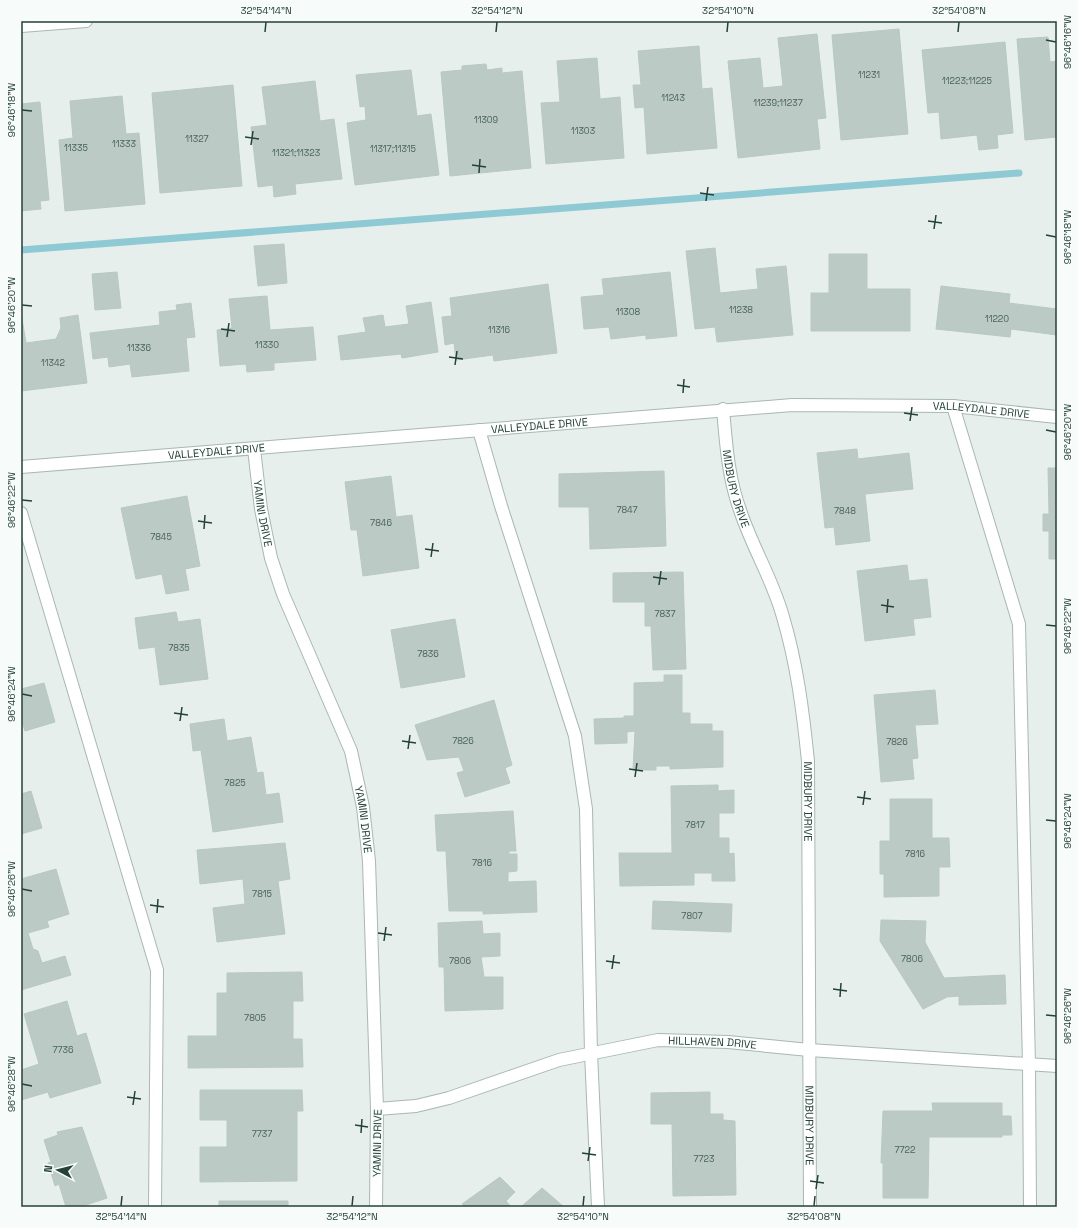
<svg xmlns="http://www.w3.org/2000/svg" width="1078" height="1228" font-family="'Space Grotesk',sans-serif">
<rect width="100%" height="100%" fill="#e6efeb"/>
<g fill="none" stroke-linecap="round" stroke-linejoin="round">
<path stroke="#8ec9d4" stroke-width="7" d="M21,250l998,-77"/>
</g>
<path fill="#bbcac4" stroke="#b8c9c2" d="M899,29l9,105 -67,6 -9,-105z
M817,34l9,84 -9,1 3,30 -82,9 -10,-97 32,-3 3,30 20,-2 -5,-48z
M1048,37l2,25 7,-1v76l-32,3 -8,-101z
M1005,42l8,91 -16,2 1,13 -19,2 -2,-15 -36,4 -2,-27 -11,1 -6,-63z
M699,46l3,43 10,-1 5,60 -70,6 -3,-47 -9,1 -2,-23h8l-3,-34z
M597,58l3,41 20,-2 4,61 -78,6 -5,-61 19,-1 -3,-41z
M486,64l1,6 15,-2v5l20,-2 9,97 -81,8 -9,-104 21,-2v-4z
M411,70l6,46 14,-2 8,61 -84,10 -8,-62 19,-3 -1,-14 -5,1 -4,-32z
M315,81l5,40 14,-2 8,60 -47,5 1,10 -22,3 -1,-12 -15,2 -7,-60 16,-2 -5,-38z
M233,85l9,101 -82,7 -8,-100z
M122,96l4,38 13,-1 6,71 -80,7 -6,-71 14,-2 -3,-37z
M40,102l9,98 -9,1 1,8 -20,2v-107z
M284,244l3,39 -29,3 -4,-40z
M715,248l5,45 38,-4 -2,-20 30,-3 7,69 -76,7 -2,-15 -20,2 -9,-78z
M829,254h38v35h43v42h-99v-38h18z
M117,272l4,36 -26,2 -3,-36z
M670,272l7,64 -31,3v-4l-35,4 -2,-12 -25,2 -3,-32 23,-2 -2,-16z
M548,284l9,69 -63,8 -1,-6 -37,5 -2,-17 -9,2 -3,-28 10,-1 -2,-18z
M941,286l69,8 -1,9 48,6v26l-46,-6 -1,8 -74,-8z
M267,296l3,34 43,-3 3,33 -42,3v7l-27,2 -1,-8 -26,2 -3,-36 15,-2 -3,-29z
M431,302l7,50 -36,6 -1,-4 -60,6 -3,-24 28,-4 -3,-14 20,-3 2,12 24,-3 -3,-18z
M191,303l4,34 -9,1 3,33 -57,6 -2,-13 -21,3 -1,-10 -15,2 -3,-26 70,-8 -1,-13 18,-2 -1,-5z
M21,313l5,30 30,-4 5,-11 -1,-10 18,-3 9,68 -66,8z
M857,449l1,10 51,-6 4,36 -48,5 5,47 -34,4 -2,-18 -9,1 -8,-75z
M1048,468h9v91h-8v-28h-6v-17h6z
M664,471l2,75 -76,3 -1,-42h-30v-33z
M391,476l5,41 16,-2 7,53 -56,8 -6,-46h-6l-6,-48z
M187,496l13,70 -15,3 4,21 -23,4 -4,-20 -26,5 -15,-71z
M907,565l2,16 18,-2 4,38 -18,2 2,16 -50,6 -8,-70z
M683,572l3,97 -33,1 -2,-44h-6v-24h-32v-29z
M176,612l2,10 22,-3 8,60 -48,6 -5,-38 -16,2 -4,-31z
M455,619l10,58 -64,11 -10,-58z
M664,675h18v38h8v11h22v7h11v36l-53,2v-3h-14v4h-23l2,-39 -8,1v11l-32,1 -1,-25 30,-1v-2h10v-33l30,-1z
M44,683l11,39 -30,9 -4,-13v-29z
M935,690l3,34 -23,1 3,33 -6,1 2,20 -33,3 -7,-87z
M494,700l18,65 -7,3 5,15 -45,14 -8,-24 7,-2 -5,-14 -32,3 -12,-35z
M224,719l3,22 24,-4 6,36 6,-1 3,23 13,-2 4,29 -70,10 -12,-82 -8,1 -3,-27z
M718,785v6l16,-1v23h-15v25h10v16l5,-1 1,28h-23v-8h-18v12l-74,1 -1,-33h53l-1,-67z
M31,791l11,37 -21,6v-40z
M890,799h42v39h17l1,29h-11v29l-55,1v-23h-4v-33h10z
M513,811l3,40h-7v3h8v17l-9,1v10l28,-1 1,31 -54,2v-3h-34l-3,-60h-9l-2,-36z
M285,843l5,36 -12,2 7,53 -68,8 -4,-34 32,-4 -2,-25 -43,5 -3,-34z
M56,869l13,45 -22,7 2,6 -21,6 5,16 5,2 4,12 23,-7 6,19 -50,15v-111z
M653,901l79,3 -1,28 -79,-3z
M881,920l45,1 -1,21 19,36 61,-3 1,29 -47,1v-9l-12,1 -24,12 -43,-68z
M482,921l1,13 17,-1v23l-19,1 3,20h19v32l-58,2 -1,-44h-5l-1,-44z
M302,972l1,29h-10v38h9l1,28 -115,1v-32h29v-43h10v-20z
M67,1001l10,35 9,-3 15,50 -51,15 -2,-6 -27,8v-30l18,-6 -15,-50z
M200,1090h102l1,21h-6v70l-97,1v-35h27v-27h-27z
M710,1092v22h13v6l12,1 1,74 -63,1 -1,-72h-21v-31z
M932,1103h70v13h9l1,19h-10v2h-73l-1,61h-45v-35h-2l2,-52h50z
M82,1127l25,71 -27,9h-14l-7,-23 -4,2 -7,-23 3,-1 -7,-22 14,-5 -1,-3z
M500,1177l15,15 -9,9 5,6h-46l-3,-3z
M542,1188l22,19h-43z
M219,1201h69v6h-69z"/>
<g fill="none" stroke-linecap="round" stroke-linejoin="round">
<defs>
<g id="minor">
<path d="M21,26l65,-5"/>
<path d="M953,406l66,218 10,441 1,142"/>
<path id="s1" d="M723,409c3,34 5,68 17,101 12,37 33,70 43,107 14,47 20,95 25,144l2,446"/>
<path d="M479,430l22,76 74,230 11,73 5,244 7,154"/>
<path id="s2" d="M254,449l7,60 10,49 12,36 68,157 12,56 6,54 8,248 -1,98"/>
<path id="s3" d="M21,467l771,-62 161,1 104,11"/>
<path d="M21,513l136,457 -2,237"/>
<path id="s4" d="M377,1109l39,-3 33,-8 110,-38 99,-20 70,2 81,8 248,16"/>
</g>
</defs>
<use href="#minor" stroke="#a8b8b2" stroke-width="14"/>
<use href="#minor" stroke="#fff" stroke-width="12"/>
</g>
<path fill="none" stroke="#24423a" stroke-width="1.5" d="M265,32l1,-10M496,32l1,-10M727,32l1,-10M958,32l1,-10M1046,40l10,2M22,110l10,1M245,137l14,2M251,145l2,-14M472,165l14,2M479,173l1,-14M700,193l14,2M706,201l2,-14M928,221l14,2M934,229l2,-14M1046,235l10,2M22,305l10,1M221,329l14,2M227,337l2,-14M449,357l14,2M455,365l2,-14M677,385l13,2M683,393l1,-14M904,413l14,2M910,421l2,-14M1046,430l10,2M22,500l10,1M198,521l14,2M204,529l1,-14M425,549l14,2M431,557l2,-14M653,577l14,2M659,585l2,-14M881,605l13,2M887,613l1,-14M1046,625l10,1M22,694l10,2M174,713l14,2M180,721l2,-14M402,741l14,2M408,749l2,-14M629,769l14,2M635,777l2,-14M857,797l14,2M863,805l2,-14M1046,820l10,1M22,889l10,2M150,905l14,2M157,913l1,-14M378,933l14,2M384,941l2,-14M606,961l14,2M612,969l2,-14M833,989l14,2M840,997l1,-14M1046,1015l10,1M22,1084l10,2M127,1097l14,2M133,1105l2,-14M355,1125l13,2M361,1133l1,-14M582,1153l14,2M588,1161l2,-14M810,1181l14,2M816,1189l2,-14M121,1206l1,-10M352,1206l1,-10M583,1206l1,-10M814,1206l1,-10"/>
<g text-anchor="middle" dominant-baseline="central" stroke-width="3" stroke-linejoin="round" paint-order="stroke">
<g font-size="9" fill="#4a645c">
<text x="869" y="75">11231</text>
<text x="967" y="81">11223;11225</text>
<text x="673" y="98">11243</text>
<text x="778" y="103">11239;11237</text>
<text x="486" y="120">11309</text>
<text x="583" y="131">11303</text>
<text x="197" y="139">11327</text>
<text x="124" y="144">11333</text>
<text x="76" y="148">11335</text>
<text x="393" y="149">11317;11315</text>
<text x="296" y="153">11321;11323</text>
<text x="741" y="310">11238</text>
<text x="628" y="312">11308</text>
<text x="997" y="319">11220</text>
<text x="499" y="330">11316</text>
<text x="267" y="345">11330</text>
<text x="139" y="348">11336</text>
<text x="53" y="363">11342</text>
<text x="627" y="510">7847</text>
<text x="845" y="511">7848</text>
<text x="381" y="523">7846</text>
<text x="161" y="537">7845</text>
<text x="665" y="614">7837</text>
<text x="179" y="648">7835</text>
<text x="428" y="654">7836</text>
<text x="463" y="741">7826</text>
<text x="897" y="742">7826</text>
<text x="235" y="783">7825</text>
<text x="695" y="825">7817</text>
<text x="915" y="854">7816</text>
<text x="482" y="863">7816</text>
<text x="262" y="894">7815</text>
<text x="692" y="916">7807</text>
<text x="912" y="959">7806</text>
<text x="460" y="961">7806</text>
<text x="255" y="1018">7805</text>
<text x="63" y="1050">7736</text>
<text x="262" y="1134">7737</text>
<text x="905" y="1150">7722</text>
<text x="704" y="1159">7723</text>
</g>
<g font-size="11" fill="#24423a" stroke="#f7fbf9">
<text stroke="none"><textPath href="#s3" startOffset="963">VALLEYDALE DRIVE</textPath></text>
<text stroke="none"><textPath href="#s3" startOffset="520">VALLEYDALE DRIVE</textPath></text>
<text stroke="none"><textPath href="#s3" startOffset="196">VALLEYDALE DRIVE</textPath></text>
<text stroke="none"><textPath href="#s1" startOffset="81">MIDBURY DRIVE</textPath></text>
<text stroke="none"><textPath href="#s2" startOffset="65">YAMINI DRIVE</textPath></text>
<text stroke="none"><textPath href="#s1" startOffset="405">MIDBURY DRIVE</textPath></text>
<text stroke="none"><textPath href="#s2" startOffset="389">YAMINI DRIVE</textPath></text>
<text stroke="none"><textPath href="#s4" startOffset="345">HILLHAVEN DRIVE</textPath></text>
<text stroke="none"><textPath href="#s1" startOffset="729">MIDBURY DRIVE</textPath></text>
<text transform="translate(377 1143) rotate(-89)">YAMINI DRIVE</text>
</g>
</g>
<rect width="1078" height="1228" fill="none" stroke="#f7fbf9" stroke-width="44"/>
<g transform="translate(58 1170) rotate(277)" stroke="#f7fbf9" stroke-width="3" paint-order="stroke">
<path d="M0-3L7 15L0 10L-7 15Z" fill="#24423a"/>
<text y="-6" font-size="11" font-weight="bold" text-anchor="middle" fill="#24423a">N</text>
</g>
<rect x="22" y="22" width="1034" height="1184" fill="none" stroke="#24423a" stroke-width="1.5"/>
<g font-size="10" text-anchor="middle" fill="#24423a">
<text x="266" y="14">32°54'14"N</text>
<text x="497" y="14">32°54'12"N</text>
<text x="728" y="14">32°54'10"N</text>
<text x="959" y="14">32°54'08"N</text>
<text transform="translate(1067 42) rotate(-90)" y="4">96°46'16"W</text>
<text transform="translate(11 110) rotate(-90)" y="4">96°46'18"W</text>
<text transform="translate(1067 237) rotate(-90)" y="4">96°46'18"W</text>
<text transform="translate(11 305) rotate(-90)" y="4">96°46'20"W</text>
<text transform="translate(1067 432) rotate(-90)" y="4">96°46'20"W</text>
<text transform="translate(11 500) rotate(-90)" y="4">96°46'22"W</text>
<text transform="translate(1067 626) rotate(-90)" y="4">96°46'22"W</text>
<text transform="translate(11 694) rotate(-90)" y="4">96°46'24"W</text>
<text transform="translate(1067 821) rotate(-90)" y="4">96°46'24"W</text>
<text transform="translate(11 889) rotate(-90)" y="4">96°46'26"W</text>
<text transform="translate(1067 1016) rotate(-90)" y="4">96°46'26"W</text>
<text transform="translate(11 1084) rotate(-90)" y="4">96°46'28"W</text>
<text x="121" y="1220">32°54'14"N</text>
<text x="352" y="1220">32°54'12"N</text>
<text x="583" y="1220">32°54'10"N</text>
<text x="814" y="1220">32°54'08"N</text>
</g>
</svg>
